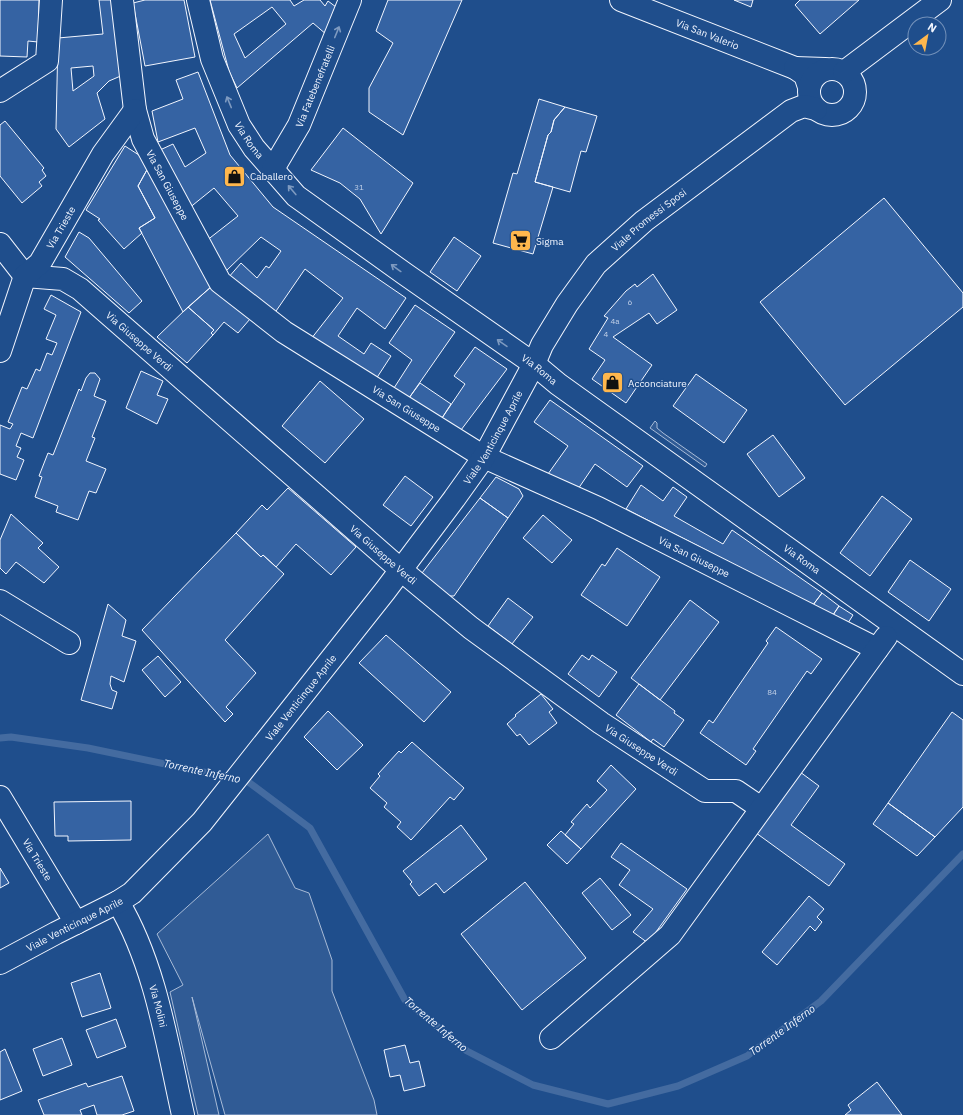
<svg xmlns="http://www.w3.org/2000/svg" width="963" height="1115" font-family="'IBM Plex Sans',sans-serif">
<rect width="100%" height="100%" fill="#1f4e8c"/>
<path fill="#305b95" stroke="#a8bbd7" d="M655,421l2,2v5l6,5 44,31 -2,3 -55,-39z
M268,834l27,54 14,5 23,67v31l42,109 3,15h-152l-33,-118 27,118h-21l-28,-123 13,-7 -26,-51z"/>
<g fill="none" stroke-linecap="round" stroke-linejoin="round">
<path stroke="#446ba0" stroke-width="7" d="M0,738l11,-1 77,11 159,33 63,47 95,172 62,51 66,34 75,19 70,-18 69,-30 74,-55 142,-147"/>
</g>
<path fill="#3563a3" stroke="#f2f6ff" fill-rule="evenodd" d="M0,0h39l-1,42 -10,-1 -1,16 -27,-1z
M99,0h18l6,75 -14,6 -12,12 8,26 -36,28 -13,-18 2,-91 45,-4zM93,66l1,10 -21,15 -2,-23z
M145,0h39l11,57 -50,9 -12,-63z
M210,0h80l4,6 10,-6h16l5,6 3,-5 12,9 -13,25 -14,-12 -76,65 -8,-17zM272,7l14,17 -41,34 -11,-24z
M388,0h74l-59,135 -34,-23v-24l24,-45 -17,-12z
M734,0h19l-2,7z
M800,0h59l-39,34 -25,-29z
M198,72l32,83 43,52 133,91 -21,31 -28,-21 -19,28 26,18 7,-11 20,13 -15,23 -65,-40 32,-41 -38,-29 -31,45 -46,-36 13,-15 16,15 9,-12 3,2 12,-17 -20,-14 -36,35 -19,-31 32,-25 -24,-28 -26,21 -28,-59 13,-6 12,23 21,-14 -11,-25 -37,14 -6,-31 31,-12 -7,-19z
M539,99l26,8 -11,13 -3,12 -3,3 -13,47 18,5 -20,67 -40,-11 20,-70 4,1z
M565,107l32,9 -11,36 -5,-1 -11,41 -35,-10 13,-47 3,-3 3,-12z
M5,121l39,47 -2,2 4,6 -7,6 3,4 -20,17 -22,-27v-51z
M343,128l70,55 -32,51 -21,-35 -20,-16 -29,-13z
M125,146l17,11 6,11 -10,18 17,32 -16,10 3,5 -18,16 -26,-29 2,-1 -14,-9z
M148,168l64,118 -29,26 -44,-84 16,-10 -17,-32z
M884,198l79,95v14l-118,98 -85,-103z
M79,232l10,6 53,63 -13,12 -64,-56z
M454,237l27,19 -24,35 -27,-19z
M653,274l24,36 -20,14 -8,-11 -36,24 39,28 -26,38 -34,-24 13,-19 -16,-11 19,-31 -4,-2 22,-25 9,-7 2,3z
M212,286l38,33 -12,14 -14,-11 -11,13 -2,-2 3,-3 -26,-23z
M51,295l30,17 -48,126 -12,-5 -5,13 5,2 -4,9 7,3 -8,20 -16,-6v-49l10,4 3,-5 -5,-2 14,-35 5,2 9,-20 4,2 7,-18 5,2 5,-12 -11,-4 10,-24 -12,-6z
M415,305l40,27 -46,66 -15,-10 18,-28 -23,-17z
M188,307l26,23 -3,3 2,2 -26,28 -30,-26z
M475,347l32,22 -46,61 -19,-12 23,-34 -11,-8z
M141,371l22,10 -6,14 11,4 -11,25 -31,-16z
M90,373h5l5,6 -6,17 12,5 -14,36 3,1 -9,23 20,8 -10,24 -7,-2 -11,29 -22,-8 2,-6 -23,-9 7,-20 -3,-1 9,-23 5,2 26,-66 2,2 5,-13z
M696,374l51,36 -23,33 -51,-37z
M320,381l44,38 -39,44 -43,-37z
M420,383l31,21 -9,14 -33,-20z
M550,400l93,66 -16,21 -32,-23 -19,28 -28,-18 20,-28 -34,-24z
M773,435l32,43 -26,19 -32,-43z
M405,476l28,21 -22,29 -28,-21z
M496,477l23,12 4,7 -15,22 -28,-20z
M641,485l22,16 10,-14 14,10 -13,19 49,28 9,-14 90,63 -9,12 -187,-96z
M288,488l68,59 -25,28 -35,-31 -20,23 -13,-12 -2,2 -25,-24 26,-28 5,5z
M882,496l30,23 -42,57 -30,-23z
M480,498l28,20 -54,78h-7l-25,-23z
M11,514l32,29 -5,5 21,19 -15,16 -28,-21 -10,12 -6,-6v-28z
M543,515l29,25 -20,23 -29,-25z
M236,533l25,24 2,-2 21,19 -59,66 31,33 -30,34 7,7 -8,8 -83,-92z
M617,548l43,29 -33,49 -46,-31 21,-31 3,2z
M910,560l41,29 -22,32 -41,-29z
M822,593l17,13 -6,9 -20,-10z
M508,598l25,19 -21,27 -24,-18z
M690,600l29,22 -59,78 -29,-22z
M108,604l18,16 -4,16 14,5 -12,41 -13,-6 -1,8 2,6 5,2 -5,17 -31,-9z
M839,606l14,9 -5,8 -15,-8z
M776,627l46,32 -11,15 -4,-3 -54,78 3,2 -10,14 -46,-32 9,-13 4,3 55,-80 -2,-2z
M386,635l65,57 -27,30 -65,-59z
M582,655l7,5 3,-5 25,17 -18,25 -31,-23z
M158,656l23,26 -16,15 -23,-27z
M639,684l36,27 -1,2 10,7 -20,27 -11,-8 -2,3 -35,-27z
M541,694l12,15 -4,3 8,11 -28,22 -9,-11 -3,2 -10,-12 9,-8 -1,-1z
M328,711l35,34 -26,25 -33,-33z
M952,712l11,8v87l-28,30 -47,-34z
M412,742l52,46 -10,12 -4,-3 -39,43 -14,-13 4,-5 -17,-15 3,-4 -17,-15 10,-12 -2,-2 21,-23 2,2z
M611,765l25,24 -55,60 -16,-14 9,-11 -3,-2 16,-18 3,4 17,-18 -10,-9z
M796,769l23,17 -28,39 54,39 -16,22 -77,-56z
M131,801v39l-63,1v-5h-13l-1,-34z
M888,803l47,34 -18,19 -44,-32z
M461,825l26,34 -43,34 -8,-10 -17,13 -9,-12 2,-2 -9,-11z
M561,831l20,18 -14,15 -20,-19z
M621,843l66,46 -39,54 -15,-11 20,-23 -34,-24 11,-15 -19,-13z
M0,868l9,15 -9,5z
M600,878l31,37 -19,15 -30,-37z
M525,882l61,76 -64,52 -61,-76z
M809,896l15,13 -7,8 5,5 -7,9 -5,-5 -33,39 -15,-13z
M100,973l11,35 -29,9 -11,-34z
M116,1019l10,28 -29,11 -11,-28z
M62,1038l10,27 -29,11 -10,-27z
M405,1045l5,18 9,-2 6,25 -21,5 -4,-16 -10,2 -6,-27z
M5,1049l17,42 -22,9v-48z
M122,1076l12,35 -12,4h-25l-3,-10 -14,5 2,5h-38l-6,-15 48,-17 2,4z
M877,1082l25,33h-57l6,-5 -3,-5z"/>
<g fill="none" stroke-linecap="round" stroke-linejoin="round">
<defs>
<g id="minor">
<path id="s1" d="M122,0l13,110 8,29 77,143 64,50 200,125 114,51 279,141"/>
<path id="s2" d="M198,0l14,59 27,66 15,23 42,48 109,78 129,90 24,20 405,290"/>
<path id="s3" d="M621,0l174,68 10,7 4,12"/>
<path d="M795,68l30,1"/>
<path d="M0,91l47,-30 4,-61"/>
<path id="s4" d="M273,169l26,-44 51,-125"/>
<path d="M0,244l25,32"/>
<path id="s5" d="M25,276l38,3 17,10 321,281 70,58 130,95 104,68h31l25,17"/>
<path id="s6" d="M0,351l25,-75 15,-13 63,-109 32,-44"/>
<path d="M0,601l69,42"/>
<path id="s7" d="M0,797l76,126"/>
<path id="s8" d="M118,902c38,64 49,142 65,213"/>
<path d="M551,1038l119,-103 216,-298"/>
</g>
<g id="major">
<circle cx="832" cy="92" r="23"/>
<path d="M844,72l96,-72"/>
<path id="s9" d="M0,963l56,-30 62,-31 14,-9 70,-71 183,-231 69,-92 30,-42 50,-93 8,-19 25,-41 29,-40 48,-43 147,-110 13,-5 12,3"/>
</g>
</defs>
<use href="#minor" stroke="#f2f6ff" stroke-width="24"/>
<use href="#major" stroke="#f2f6ff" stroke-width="24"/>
<use href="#minor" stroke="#1f4e8c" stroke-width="22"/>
<use href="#major" stroke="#1f4e8c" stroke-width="22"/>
</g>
<defs><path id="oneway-shaft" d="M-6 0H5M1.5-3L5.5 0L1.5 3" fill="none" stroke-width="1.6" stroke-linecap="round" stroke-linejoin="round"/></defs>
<g stroke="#7e9ac0">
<use href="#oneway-shaft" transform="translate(337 32) rotate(-68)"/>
<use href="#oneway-shaft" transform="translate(229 102) rotate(-112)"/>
<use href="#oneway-shaft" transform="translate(292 190) rotate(-130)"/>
<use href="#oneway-shaft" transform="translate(396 268) rotate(-144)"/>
<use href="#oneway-shaft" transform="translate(502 343) rotate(-145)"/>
</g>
<defs>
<symbol id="shop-square" viewBox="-11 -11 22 22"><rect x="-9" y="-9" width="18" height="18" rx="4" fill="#ffb74d" stroke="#1f4e8c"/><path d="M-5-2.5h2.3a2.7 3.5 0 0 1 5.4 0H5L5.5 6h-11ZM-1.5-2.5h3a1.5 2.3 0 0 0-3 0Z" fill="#111"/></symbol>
<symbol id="supermarket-square" viewBox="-11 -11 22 22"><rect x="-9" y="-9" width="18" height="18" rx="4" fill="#ffb74d" stroke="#1f4e8c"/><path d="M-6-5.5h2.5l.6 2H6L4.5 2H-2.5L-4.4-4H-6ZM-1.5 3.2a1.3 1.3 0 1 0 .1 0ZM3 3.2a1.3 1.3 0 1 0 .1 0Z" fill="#111"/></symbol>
</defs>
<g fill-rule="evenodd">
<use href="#shop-square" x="222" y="164" width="25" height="25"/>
<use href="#supermarket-square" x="508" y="228" width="25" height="25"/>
<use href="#shop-square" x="600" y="370" width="25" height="25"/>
</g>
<g text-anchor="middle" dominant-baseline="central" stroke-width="3" stroke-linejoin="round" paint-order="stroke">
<g font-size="8" fill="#c3d1e8">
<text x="359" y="187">31</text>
<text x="630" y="302">6</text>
<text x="615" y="321">4a</text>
<text x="606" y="334">4</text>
<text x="772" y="692">84</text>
</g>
<g font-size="10" fill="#f2f6ff" stroke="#1f4e8c">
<text stroke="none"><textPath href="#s3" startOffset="93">Via San Valerio</textPath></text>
<text stroke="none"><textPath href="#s4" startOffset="93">Via Fatebenefratelli</textPath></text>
<text stroke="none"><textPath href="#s2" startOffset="150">Via Roma</textPath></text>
<text stroke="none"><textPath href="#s1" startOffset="193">Via San Giuseppe</textPath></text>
<text stroke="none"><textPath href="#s9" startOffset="1003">Viale Promessi Sposi</textPath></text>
<text stroke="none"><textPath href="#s6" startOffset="140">Via Trieste</textPath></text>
<text stroke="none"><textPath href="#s5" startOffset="137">Via Giuseppe Verdi</textPath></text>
<text stroke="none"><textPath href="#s2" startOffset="522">Via Roma</textPath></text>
<text stroke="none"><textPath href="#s1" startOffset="529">Via San Giuseppe</textPath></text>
<text stroke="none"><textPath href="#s9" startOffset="732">Viale Venticinque Aprile</textPath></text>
<text stroke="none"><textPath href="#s5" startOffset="461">Via Giuseppe Verdi</textPath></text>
<text stroke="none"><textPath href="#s1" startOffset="853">Via San Giuseppe</textPath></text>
<text stroke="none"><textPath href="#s2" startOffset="846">Via Roma</textPath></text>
<text stroke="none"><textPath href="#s9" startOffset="408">Viale Venticinque Aprile</textPath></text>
<text stroke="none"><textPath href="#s5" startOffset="785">Via Giuseppe Verdi</textPath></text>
<text stroke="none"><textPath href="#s7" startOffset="73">Via Trieste</textPath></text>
<text stroke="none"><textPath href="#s9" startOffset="84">Viale Venticinque Aprile</textPath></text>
<text stroke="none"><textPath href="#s8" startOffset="112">Via Molini</textPath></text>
</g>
<g font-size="10" fill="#f2f6ff" stroke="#1f4e8c" text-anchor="start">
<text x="250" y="176">Caballero</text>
<text x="536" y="241">Sigma</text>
<text x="628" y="383">Acconciature</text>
</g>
<g font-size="11" font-style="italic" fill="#f2f6ff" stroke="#1f4e8c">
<text transform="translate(202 771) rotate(12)">Torrente Inferno</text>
<text transform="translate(436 1024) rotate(40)">Torrente Inferno</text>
<text transform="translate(782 1030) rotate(-36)">Torrente Inferno</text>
</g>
</g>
<g transform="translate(927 36) rotate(32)"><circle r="19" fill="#1f4e8c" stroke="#7391ba"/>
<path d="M0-3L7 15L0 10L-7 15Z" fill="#ffb74d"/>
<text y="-6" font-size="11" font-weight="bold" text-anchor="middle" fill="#f2f6ff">N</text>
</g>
</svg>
